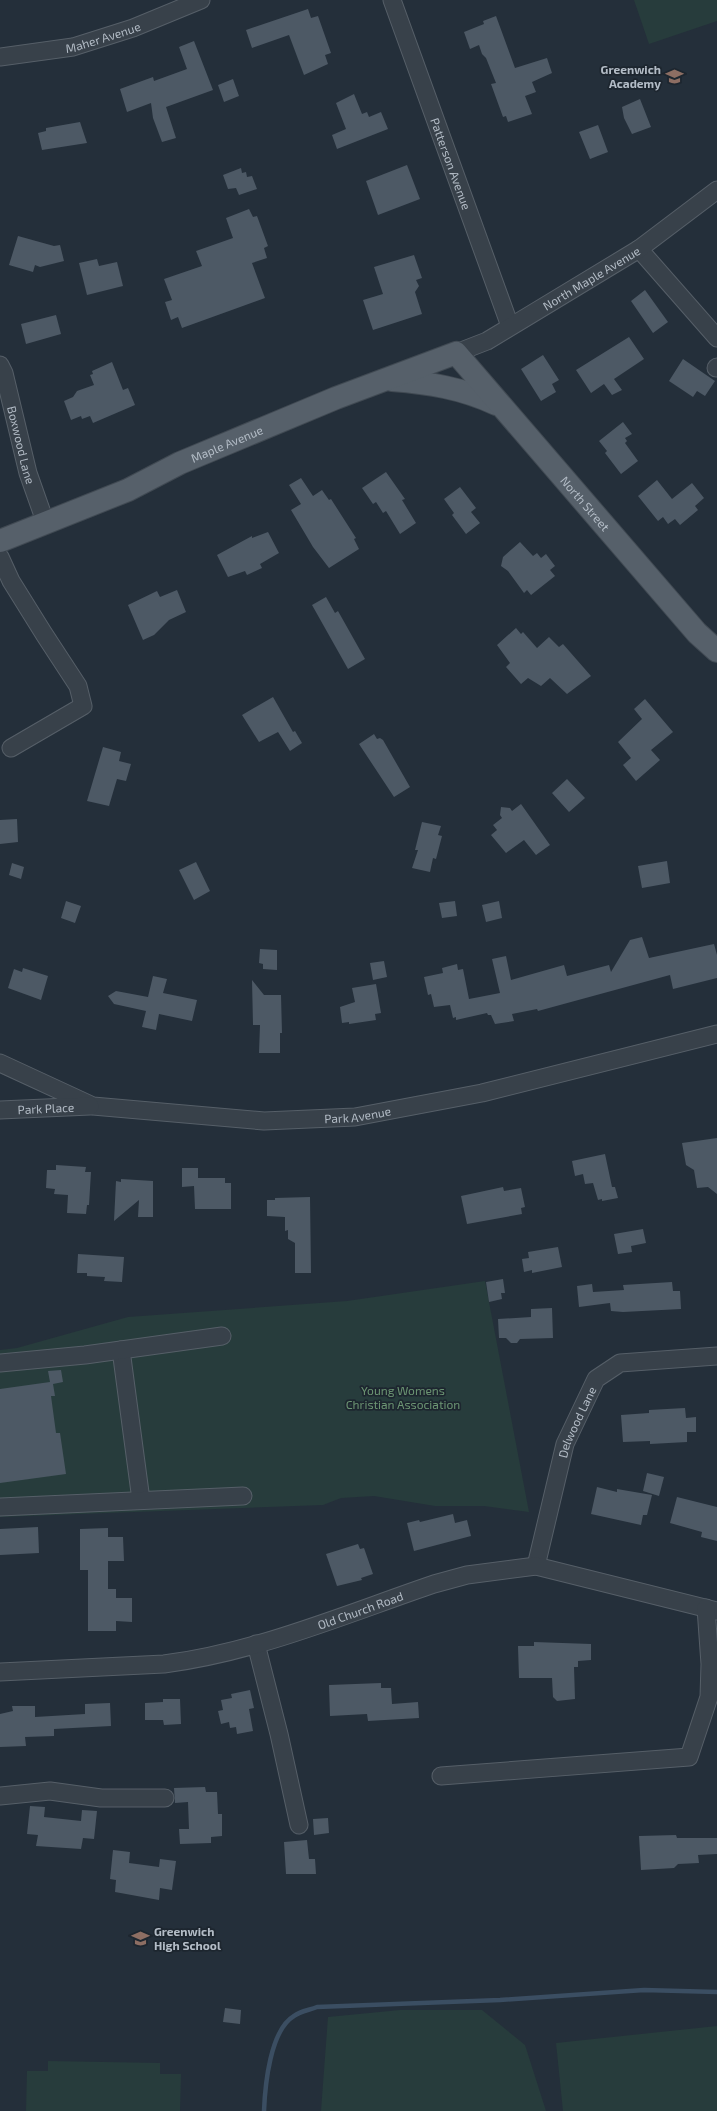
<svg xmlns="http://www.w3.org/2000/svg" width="717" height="2111" font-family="'Exo 2',sans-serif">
<rect width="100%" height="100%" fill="#242f3a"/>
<path fill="#273c3c" d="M634,0h83v21l-68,23z
M485,1281l44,231 -45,-6h-49l-61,-10 -33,2 -18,7 -323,12v-167l17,-2 111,-31 219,-16z
M400,2010h82l43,35 21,66h-225l7,-94z
M717,2026v85h-154l-7,-68z
M48,2061l112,2v11h21l-1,37h-154l1,-40h21z"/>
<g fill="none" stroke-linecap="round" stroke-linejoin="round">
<path stroke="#3b4e62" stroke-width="4.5" d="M264,2111c1,-25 6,-81 30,-95 6,-5 16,-6 23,-9l183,-7 144,-10 73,2"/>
</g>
<path fill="#4d5965" d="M308,9l3,9 7,-2 13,37 -6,2 3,9 -24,11 -15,-40 -37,13 -6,-18z
M496,16l19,52 32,-10 5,15 -20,9 4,10 -11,4 7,18 -24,8 -2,-6 -3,1 -12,-33 5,-1 -10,-25 -4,-4 -3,-9 -9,4 -6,-17 20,-8 -1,-3z
M194,41l19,49 -47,17 10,31 -14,4 -9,-24 -2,-15 -24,9 -7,-23 33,-12 1,4 33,-12 -8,-22z
M233,79l6,17 -15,6 -6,-17z
M354,94l8,20 5,-2 2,5 12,-5 7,17 -51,20 -5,-14 14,-6 -10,-26z
M640,99l11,28 -19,7 -8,-16 -2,-11z
M80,122l7,21 -45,7 -4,-17 8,-2v-3z
M598,125l10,27 -18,7 -11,-27z
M407,165l13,34 -42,16 -12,-34z
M241,168l1,5 4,-1 1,5 5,-1 5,13 -18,6 -3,-7 -8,1 -5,-14z
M249,209l4,8 4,-1 11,30 -4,2 3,10 -15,5 13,35 -83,30 -4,-11 -7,3 -6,-18 7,-2 -8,-21 38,-13 -6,-15 37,-13 -7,-20z
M18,236l36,10 6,-1 4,16 -24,6 -5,-2 -2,7 -24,-7z
M414,255l8,23 -6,2 3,6 -4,6 7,22 -49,16 -10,-30 20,-6 -9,-27z
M97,259l2,7 18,-4 6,24 -36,9 -8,-32z
M645,290l23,32 -15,11 -22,-32z
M56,315l5,19 -35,10 -5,-20z
M629,337l15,22 -30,20 8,11 -10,5 -8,-11 -13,9 -15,-23z
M543,355l16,25 -7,4 4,8 -15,9 -20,-32z
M683,359l32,22 -10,15 -8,-5 -4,6 -24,-16z
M112,362l11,28 5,-2 7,17 -42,18 -3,-7 -8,3 -1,-3 -10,4 -7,-19 9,-4 4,-6 17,-6 -4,-10 3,-1 -1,-3z
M623,422l9,12 -7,4 2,3 -2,2 13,18 -17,13 -16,-21 2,-2 -8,-10z
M386,472l19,27 -3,1 14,23 -16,11 -14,-23 -3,2 -7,-11 -3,2 -11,-16z
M301,478l12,18 9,-6 7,10 2,-1 25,39 -2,1 5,10 -30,19 -16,-21 -22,-37 10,-6 -12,-19z
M657,480l15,19 20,-16 12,15 -9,8 3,4 -18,15 -5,-6 -7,5 -5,-7 -5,4 -20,-25z
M460,487l16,21 -5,4 9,11 -14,11 -14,-19 2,-2 -10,-14z
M268,532l11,21 -19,11 2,4 -15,7 -2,-4 -17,6 -11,-22 35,-19v2z
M520,542l13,14 4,-3 4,5 5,-4 9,12 -5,4 5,6 -24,19 -4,-5 -3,3 -16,-22 -7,-5 2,-9z
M177,590l9,22 -17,8 -15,15 -11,5 -15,-35 29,-14 3,6z
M326,597l9,16 3,-2 27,48 -17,10 -36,-64z
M516,628l5,6 2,-2 14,16 12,-11 10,10 4,-3 28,32 -24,18 -17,-16 -9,8 -13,-8 -7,6 -15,-17 4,-4 -13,-18z
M273,697l20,35 2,-1 7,12 -12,8 -12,-19 -19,10 -17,-27z
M645,699l28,33 -22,18 9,10 -24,21 -13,-16 8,-7 -13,-16 24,-23 -8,-10z
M374,734l3,5 3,-1 3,2 27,47 -16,10 -35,-53z
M103,747l18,5 -2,9 12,3 -5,17 -9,-2 -8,27 -22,-5z
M567,779l18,19 -16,14 -17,-19z
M521,804l29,41 -14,10 -12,-15 -18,13 -15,-18 6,-5 -4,-5 9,-7 -2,-3 1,-8 9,1 2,3z
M17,819l1,23 -18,2v-24z
M422,822l19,4 -3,9 4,1 -6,23 -3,-1 -3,14 -18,-4 6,-18h-3z
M667,861l3,22 -28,5 -4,-22z
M196,862l14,29 -16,9 -15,-30z
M12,863l12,4 -3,12 -12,-4z
M66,901l15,5 -6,17 -14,-5z
M455,901l2,15 -15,2 -3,-15z
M499,901l3,17 -16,4 -4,-17z
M642,937l7,21 65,-14 3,11v23l-44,11 -3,-14 -132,36 -1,-2 -25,5 2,7 -19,3 -4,-9h-3l-1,-2 -31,7v-3l-3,1 -3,-13 -16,2 -3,-13 -3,1 -4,-18 19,-4 -1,-5 15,-4 1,6 5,-1 6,30 31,-6 -8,-34 14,-3 5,24 53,-15 3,11 42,-11 2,7 19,-32z
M260,949l17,1v20l-14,-1v-5l-4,-1z
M384,961l3,16 -14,3 -3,-17z
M23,968l25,8 -7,24 -33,-12 6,-19 8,3z
M153,976l14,3 -4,14 34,7 -5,21 -33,-7 -3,16 -14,-3 4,-16 -32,-7 -6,-8 8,-5 32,6z
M252,980l12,15h17l1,38h-2v20h-21l1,-28h-7z
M376,984l5,29 -6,1 1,6 -27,4v-2l-7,1 -2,-16 15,-5 -3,-14z
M717,1138v56l-9,-7 -11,1 -3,-18 -8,-5 -4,-22z
M605,1154l7,33h3l3,11 -16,3v-2l-4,1 -5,-17 -8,1 -2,-10 -8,2 -3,-15z
M56,1165l30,2 -1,5h6l-2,33h-2l-1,9 -19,-1 1,-18 -14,-1 1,-5 -9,-1 1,-18h9z
M182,1168h16v10h27v5h6v26h-36l-1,-23 -12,1z
M121,1179l32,2v36h-15l1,-17 -25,21 2,-40 5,1z
M503,1187l1,4 17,-3 4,19 -4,1 1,6 -55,10 -6,-28z
M310,1197l1,76h-16v-30l-7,-4v-9l-3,1v-14l-18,-1v-16h8v-2z
M643,1229l3,14 -15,3 1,6 -14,2 -4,-20z
M558,1247l4,20 -30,6v-3l-8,2 -2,-13 7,-1 -1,-6z
M78,1254l46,3 -2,25 -18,-1 1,-4 -18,-1v-3h-10z
M503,1279l2,14h-4l1,6 -13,3 -3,-20z
M672,1282l1,9h7l1,18 -58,3 -12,-1 -1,-8 -31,4 -2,-21 15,-2 1,8 31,-2 -1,-5z
M552,1308l1,30 -33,1 -3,4h-6l-5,-5h-7l-1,-19 33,-2v-8z
M61,1370l2,12 -10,2 2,12h-4l5,37h4l6,41 -66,9v-94l50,-7 -2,-11z
M685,1408l1,10 10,-1v15h-9v10l-37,2v-3l-27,1 -2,-27 28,-2v-3z
M647,1473l17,4 -5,19 -16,-5z
M597,1487l20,5v-3l35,6 -5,20h-4l-2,10 -50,-11z
M677,1497l40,10v34l-16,-4 1,-5 -32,-9z
M453,1514l2,9 12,-3 4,16 -57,15 -7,-28 12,-3 1,2z
M38,1527l1,26 -39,2v-26z
M108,1528v9h15l1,24h-16v28h8v9h16v24l-16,-1v10h-28v-61h-8v-41z
M358,1544l2,5 4,-1 9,26 -12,4 1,2 -25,6 -11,-32z
M534,1642l57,2v16l-13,1v6h-4l1,32 -18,2 -4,-4 -1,-19h-33l-1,-32h16z
M381,1683v5h10l1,16 26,-2 1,16 -51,3 -1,-7 -37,2 -1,-31z
M250,1690l4,18 -5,1 4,22 -16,3 -1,-7 -6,1 -1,-6 -8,2 -3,-13 5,-1 -2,-10 11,-2 -1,-4z
M163,1699h17l1,25 -17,1 -1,-5h-18v-17l18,-1z
M110,1703l1,23 -57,3v7l-29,1 1,9 -26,1v-33l13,-3 -1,-5h23v11l50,-3v-10z
M205,1787l1,5h11l1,22h4v22l-11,1v6l-31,1 -1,-15h10l-1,-27 -13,1 -1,-15z
M30,1806l15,1 -1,10 37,4 1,-11 15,1 -3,28 -11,-1 -2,11 -45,-3 2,-11 -11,-1z
M328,1818l1,15 -15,2 -1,-16z
M676,1835l1,3h40v16l-19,1 1,8 -21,1 -4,4 -33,2 -2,-34z
M307,1840l2,19h6l1,15h-30l-2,-32z
M113,1850l17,2 -1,11 30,4 1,-8 16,2 -4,29 -12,-2 -1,12 -44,-8 1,-12 -6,-1z
M225,2008l16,2 -1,14 -17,-2z"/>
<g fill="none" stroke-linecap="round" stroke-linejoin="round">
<defs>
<g id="minor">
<path id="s1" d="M392,0l118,326"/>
<path id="s2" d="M0,57l73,-10 60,-19 68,-28"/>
<path d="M639,249l78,89"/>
<path id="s3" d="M456,353l31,-12 152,-92 78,-59"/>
<path id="s4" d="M0,365l4,8 24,100 18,51"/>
<path d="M716,368l1,-1"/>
<path d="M0,557l11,24 33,53 34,52 5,20 -72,42"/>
<path id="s5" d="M0,1063l93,43 171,15 91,-4 127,-24 235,-59"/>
<path id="s6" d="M0,1110l90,-4"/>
<path d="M121,1350l20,150"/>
<path d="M0,1363l85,-8 137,-19"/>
<path d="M0,1507l243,-11"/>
<path id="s7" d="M536,1566l29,-122 31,-65 24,-16 97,-7"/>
<path d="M256,1644l23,90 20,91"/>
<path id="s8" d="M0,1672l164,-8c93,-12 182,-50 270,-80l33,-9 69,-9 181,45"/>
<path d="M441,1776l248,-19 20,-60 1,-33 -4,-56"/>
<path d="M0,1796l50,-5 51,7h64"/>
</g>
<g id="major">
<path d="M392,380c37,3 70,8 104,24"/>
<path id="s9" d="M0,541l128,-51 52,-27 156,-65 120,-45 241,280 20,18"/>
</g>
</defs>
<use href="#minor" stroke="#565f68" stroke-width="19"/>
<use href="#major" stroke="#414a53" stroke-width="24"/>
<use href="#minor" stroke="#38414a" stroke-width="17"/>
<use href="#major" stroke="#56606a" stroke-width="22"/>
</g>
<defs>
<symbol id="school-bare" viewBox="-9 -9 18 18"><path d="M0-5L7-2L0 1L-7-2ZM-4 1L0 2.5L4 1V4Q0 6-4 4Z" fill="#8d6e63" stroke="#1d262f" stroke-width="2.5" paint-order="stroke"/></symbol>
</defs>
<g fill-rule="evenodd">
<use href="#school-bare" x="662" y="64" width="25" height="25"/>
<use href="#school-bare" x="128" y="1926" width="25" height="25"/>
</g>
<g text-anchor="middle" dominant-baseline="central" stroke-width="3.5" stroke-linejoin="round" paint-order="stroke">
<g font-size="12" fill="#b3bcc6" stroke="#1d262f">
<text stroke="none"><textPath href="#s2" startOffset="105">Maher Avenue</textPath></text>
<text stroke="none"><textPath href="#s1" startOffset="174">Patterson Avenue</textPath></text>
<text stroke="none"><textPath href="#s3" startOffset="155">North Maple Avenue</textPath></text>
<text stroke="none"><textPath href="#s9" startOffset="247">Maple Avenue</textPath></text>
<text stroke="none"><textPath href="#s4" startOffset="83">Boxwood Lane</textPath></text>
<text stroke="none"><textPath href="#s9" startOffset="692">North Street</textPath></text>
<text stroke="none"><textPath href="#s6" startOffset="46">Park Place</textPath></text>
<text stroke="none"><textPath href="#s5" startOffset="368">Park Avenue</textPath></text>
<text stroke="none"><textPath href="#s7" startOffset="150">Delwood Lane</textPath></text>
<text stroke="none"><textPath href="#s8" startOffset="368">Old Church Road</textPath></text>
</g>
<g font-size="12" font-weight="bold" fill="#b3bcc6" stroke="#1d262f" text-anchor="end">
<text x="661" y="69">Greenwich<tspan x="661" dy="14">Academy</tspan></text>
<text x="154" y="1931" text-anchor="start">Greenwich<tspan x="154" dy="14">High School</tspan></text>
</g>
<g font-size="12" fill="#6c9573" stroke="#1d262f">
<text x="403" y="1390">Young Womens<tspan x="403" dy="14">Christian Association</tspan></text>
</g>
</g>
</svg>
